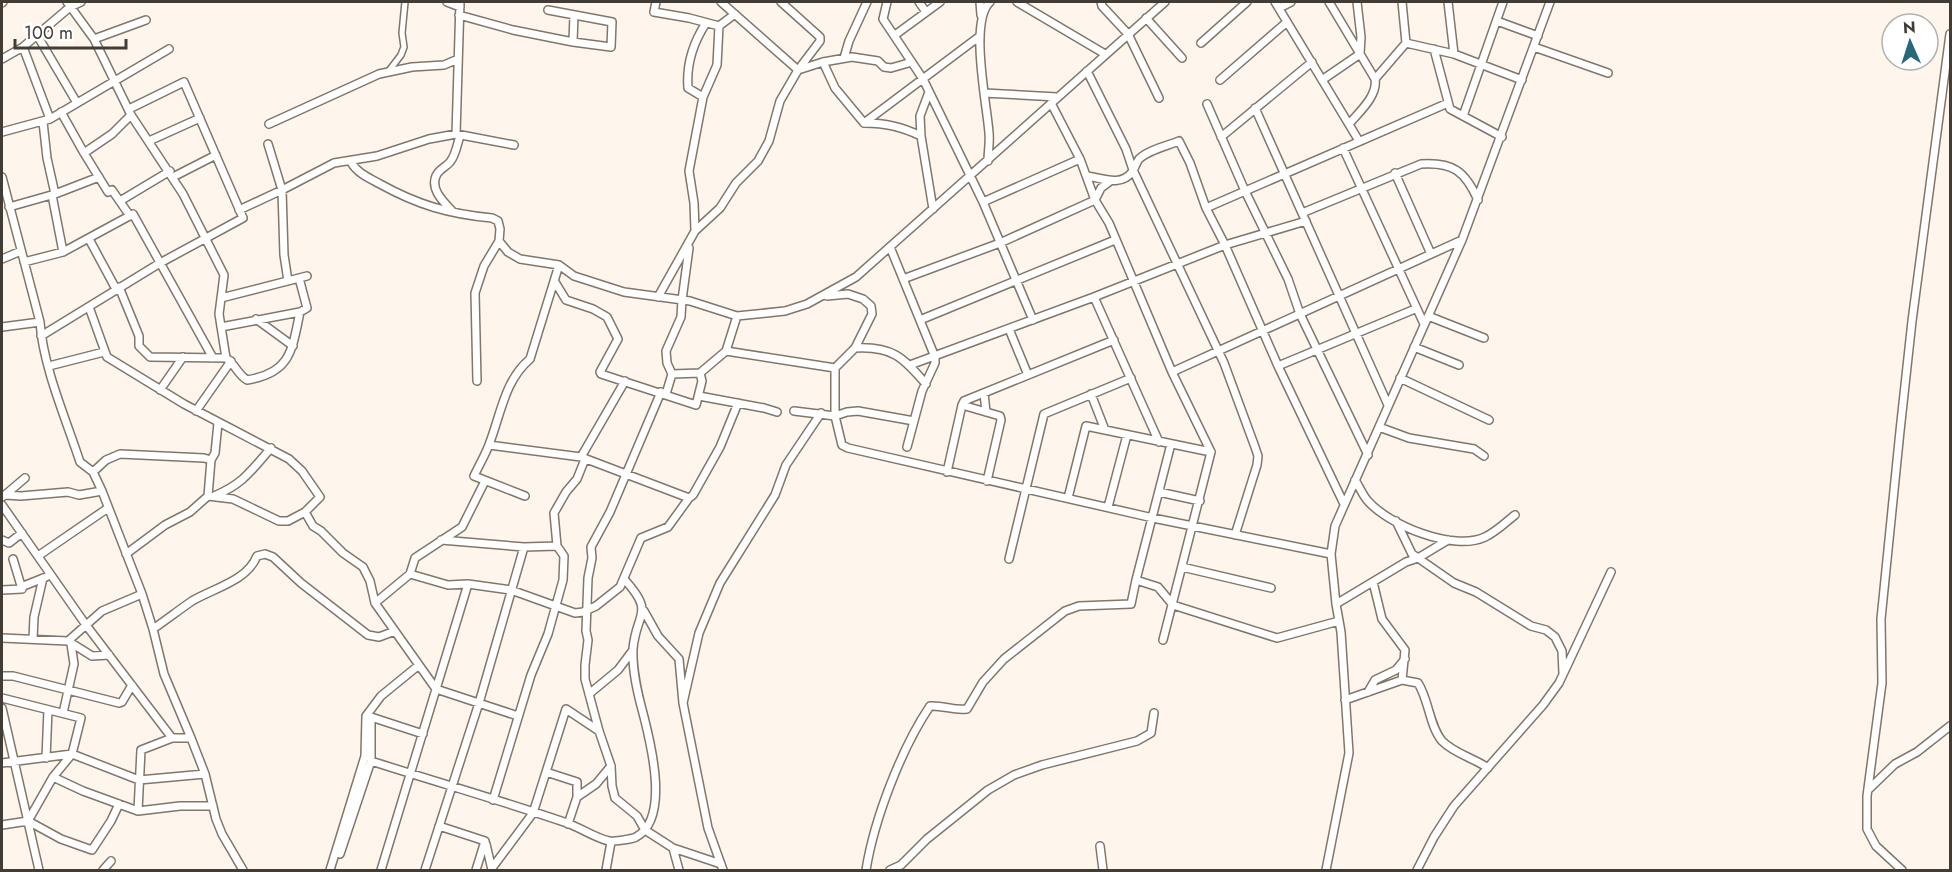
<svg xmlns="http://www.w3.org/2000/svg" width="1952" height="872" font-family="Jost,sans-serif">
<rect width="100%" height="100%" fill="#fef6ed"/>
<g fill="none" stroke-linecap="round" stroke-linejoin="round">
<defs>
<path id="pedestrian" d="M388,72l13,-17 3,-8 -2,-14 3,-31"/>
<path id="minor" d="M67,2l27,37 37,76 52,79 41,81 -5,39 7,44
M447,2l13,5
M656,2l-2,10 35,6 30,8
M721,2l77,68 25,-8
M887,2l-4,17 40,60 60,123 97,-43
M919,2l7,10
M980,2l1,13
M1017,2l88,52
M1101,2l1,4 26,28 31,64
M1275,2l84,139
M1329,2l46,77c3,17 -16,33 -26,45
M1448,2l6,52
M2,3l1,-1
M1279,8l12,-6
M459,15l54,15 60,12 38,5 1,-25 -64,-12
M1146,18l36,40
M1497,21l41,15
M719,26l16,-12
M37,35l40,68
M895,35l45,-33
M94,39l52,-19
M573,42l1,-27
M1201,43l46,-41
M1406,43l48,11 68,26
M23,47l27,72
M1534,47l74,26
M1434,49l16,60 52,28
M844,58l5,-17 18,-39
M2,59l21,-12 47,-40 11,-5
M1087,71l39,78 7,21 91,193 31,84 3,9 -1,9 -22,70
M1375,79l31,-36 -4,-41
M1220,80l67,-58
M1322,80l38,-26 1,-17 -4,-35
M929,92l-9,24 1,20 12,73
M984,93l73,4
M703,97l14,-32 2,-39
M1051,103l29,56 15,41 14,23 63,149 39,80
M1207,104l38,87 43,88 12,35 68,141
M1255,108l133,297
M61,112l23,41 28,-19 19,-19
M1463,116l40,-114
M43,122l4,36 8,36
M864,123l-29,-35 -12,-26 29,-5 26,4 6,6 7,1 21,-6
M864,123l116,-87
M864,123c22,0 38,4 57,13
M269,124l110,-50 33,-7 32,-2 14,-6
M2,132l48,-13 119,-70
M456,134l4,-132
M1221,137l91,-75
M149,141l51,-23
M268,144l14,46 2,65 4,26
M1343,148l81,176
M84,153l24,39 4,-2 18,26
M988,161c0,-9 2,-19 1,-28 -2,-29 -20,-111 1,-131
M351,162c6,11 18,16 29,22 38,21 69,30 112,34l6,3 2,8 -1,12 9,11 12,7 39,6 15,11 50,16 66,9 47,15 48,-5 22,-7 49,-27 309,-275
M1395,173l36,81
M2,177l38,145c3,45 26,97 40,140l13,10 9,19 40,103 11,35 11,45 27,64 14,36 11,45 6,15 21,36
M173,177l43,-22
M52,195l11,57
M120,201l50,-30
M983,202l50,118
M9,207l46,-13 44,-17
M1206,208l242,-105
M239,210l43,-20 52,-27 43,-7 52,-17 27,-5 58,11
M453,212c-9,-10 -23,-22 -17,-36 3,-7 10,-9 14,-14 6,-7 7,-18 10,-26
M1302,213l119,-49c32,-2 44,7 57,36
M1306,221l-81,24 53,121 66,138
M695,231l-1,-28 -5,-32 14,-74 -15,-9c-2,-25 5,-45 18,-65
M89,239l27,50
M890,247l45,110v6l-13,28 -15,56
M2,259l19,-8
M24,262l39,-10 70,-38 80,144
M903,279l97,-36 95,-43 6,-12 8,-6
M555,282l11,18 27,9 14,8 11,22 -18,33 1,2 95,31 6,-24 -2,-8 26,-22 11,-35
M119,287l20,49v10l11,11 76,1c9,6 12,17 21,22 44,-7 45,-30 53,-68
M827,296l21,-2 15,5 8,7 1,8 -17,34 -20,20v48l7,29 6,3 305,70 178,36
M658,297l37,-66 25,-23 16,-25 22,-22 11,-20 11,-40 18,-31 22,-29v-4l-39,-35
M1094,297l65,145
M221,298l86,-22
M89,307l18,50 77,47 105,55 13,12 18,26 -15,15 8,14 8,5 22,22 20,14 7,14 5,22 61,86 82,27
M1428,316l56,22
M256,319l37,27
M920,320l195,-80
M2,327l38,-5
M221,327l79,-15 7,-4 -8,-30
M1009,329l19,46
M41,336l119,-73 83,-45 -59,-136 -55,27
M1414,347l45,18
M855,348c37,-2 48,9 71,36
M726,351l109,17
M910,365l184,-68 131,-52 -19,-37 -16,-45 -11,-22c-12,5 -31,9 -40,18 -3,4 -4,9 -7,13 -11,15 -30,6 -45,4
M49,366l55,-14
M1278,366l137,-57
M1172,372l290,-132
M672,374l28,-1
M1400,378l89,42
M477,381l-2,-88 9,-27 15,-25
M160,390l23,-33
M984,393l2,19
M666,394l6,-20 -5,-11 -1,-12 15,-34 1,-17 7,-52
M1091,394l14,36
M699,396l65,12 13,4
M962,405l38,11 1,4 -14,61
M196,411l35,-50
M794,411l41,5 12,-4 11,-1 56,10
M1379,427l30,11 65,11 10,7
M1171,444l-35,136 22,7 15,18 104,33 62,-17
M489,445l92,12 108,41 4,-3 27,-48 18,-44
M581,457l44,-76
M211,460l4,-7 3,-30
M93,472l13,-12 14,-6 84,4 7,2 -3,36
M947,472l15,-67 2,-4 150,-61
M1355,480c4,6 7,14 12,20 21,25 87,52 118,37 11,-5 21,-15 30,-22
M1159,492l41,9
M5,495l20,-17
M214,496c29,-12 37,-25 57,-48
M525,496l-51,-20c5,-11 12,-22 16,-34 11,-29 15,-62 40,-83l29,-94
M2,497l3,-2 16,1 47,-4 11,3 23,-4
M1068,498l18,-72 125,26 -48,188
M2,505l84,120 86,113
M1108,507l19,-72
M1396,521l16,33 6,4 30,-18
M2,540l7,3 13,-10
M441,540l83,7 33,-1
M126,554l39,-29 25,-13 18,-16 25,3 46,22h9l17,-9
M38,556l70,-48
M1009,559l35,-145 87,-36
M1182,567l89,21
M410,574l38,11 20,-1 43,6 64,23 8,-1 13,-6 24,-19 21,-49 27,-11 21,-29
M1373,582l9,37 23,31 -3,30
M21,587l25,-10
M2,590l20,-1 -9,-30
M375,603l35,-29 5,-16 47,-31 23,-46
M1336,604l70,-42 12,-4 36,25 22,9 55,34 15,4 9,7 7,14 1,22
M644,611l14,25 21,23 4,44 25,125 15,42
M153,629c13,-9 26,-19 39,-28 22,-13 55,-20 65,-45l8,-2 8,3 28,26 67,52 11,2 16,-6
M2,638l66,3 24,15 17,-1
M33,639l1,-22 9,-39
M68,641l34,-30 40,-17
M2,676h11l106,27 3,-1 10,-17
M1368,692l7,-12 21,-10 9,-11
M589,694l29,-24 15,-20
M2,698l79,20 -9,36 -19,23 -25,44
M1345,700l57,-20 16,3c11,17 11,42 24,58 13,13 32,17 46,27
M683,703l16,-70 21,-50 55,-88 11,-30 35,-52
M2,708l37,162
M63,713l11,-49 -3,-20
M599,731l-14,-52v-14l3,-25 -2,-9 2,-53 4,-20 -1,-11 19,-35 51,-120
M46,758l2,-48
M371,761c65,21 132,40 196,62 14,5 28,15 42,18 3,1 24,-2 27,-4 34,-18 15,-92 8,-120 -6,-22 -12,-46 -11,-68 3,-37 23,-35 -9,-70
M2,763l70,-9 67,26 66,-6
M546,772l31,10v15
M53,777l30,14 55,20 42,-5h33
M1868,790l27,-26 22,-12 33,-26
M493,800l38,-125 17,-41 15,-54 1,-24 -7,-10 -3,-33 12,-21 11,-13 8,-20
M138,811l3,-61 31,-12h19
M568,824l9,-27 19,-13 15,-18
M2,825l26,-4 33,18 31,11 19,-29 8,-17
M439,826l46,15
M486,844l6,26
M1100,846l3,24
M673,848l48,16
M340,854l31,-93v-44l52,17
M492,868l41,-55 33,-104 33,22 12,35 1,20 3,12 22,18 8,14 28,18 6,22
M103,870l8,-9
M330,870l35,-114 1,-40 15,-20 38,-31
M381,870l87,-286
M425,870l54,-167 45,-156
M476,870l9,-29
M606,870l5,-28
M866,870c8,-50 35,-121 64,-164 13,-1 24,5 37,3l16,-27 21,-23 61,-48 14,-5 52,-2 5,-24
M890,870l11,-5 26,-26 61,-49 26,-15 28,-10 95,-24 14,-8 3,-20
M1326,870l23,-117 -8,-121 -5,-28 -5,-50 4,-28 127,-286 88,-238
M1417,870l17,-33 20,-31 89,-101 16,-22 52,-111
M1902,870l-26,-24 -9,-17v-33l15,-113 -1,-64 19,-188 12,-110 38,-287"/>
</defs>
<use href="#pedestrian" stroke="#827669" stroke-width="8"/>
<use href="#minor" stroke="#827669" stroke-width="10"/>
<use href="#pedestrian" stroke="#fff" stroke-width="5"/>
<use href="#minor" stroke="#fff" stroke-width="7"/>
</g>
<rect width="1952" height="872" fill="none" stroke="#413c36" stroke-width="6"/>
<g transform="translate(1910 42) rotate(357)"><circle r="28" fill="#ffffff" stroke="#b3b1af" stroke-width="1.5"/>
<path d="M0-4.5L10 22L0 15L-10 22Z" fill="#26697b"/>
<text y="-9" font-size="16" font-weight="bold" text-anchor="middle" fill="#413c36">N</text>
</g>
<path d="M15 39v9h111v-9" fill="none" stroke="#413c36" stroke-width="3"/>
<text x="24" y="39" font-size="18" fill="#413c36" stroke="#ffffff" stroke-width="4.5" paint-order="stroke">100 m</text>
</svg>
